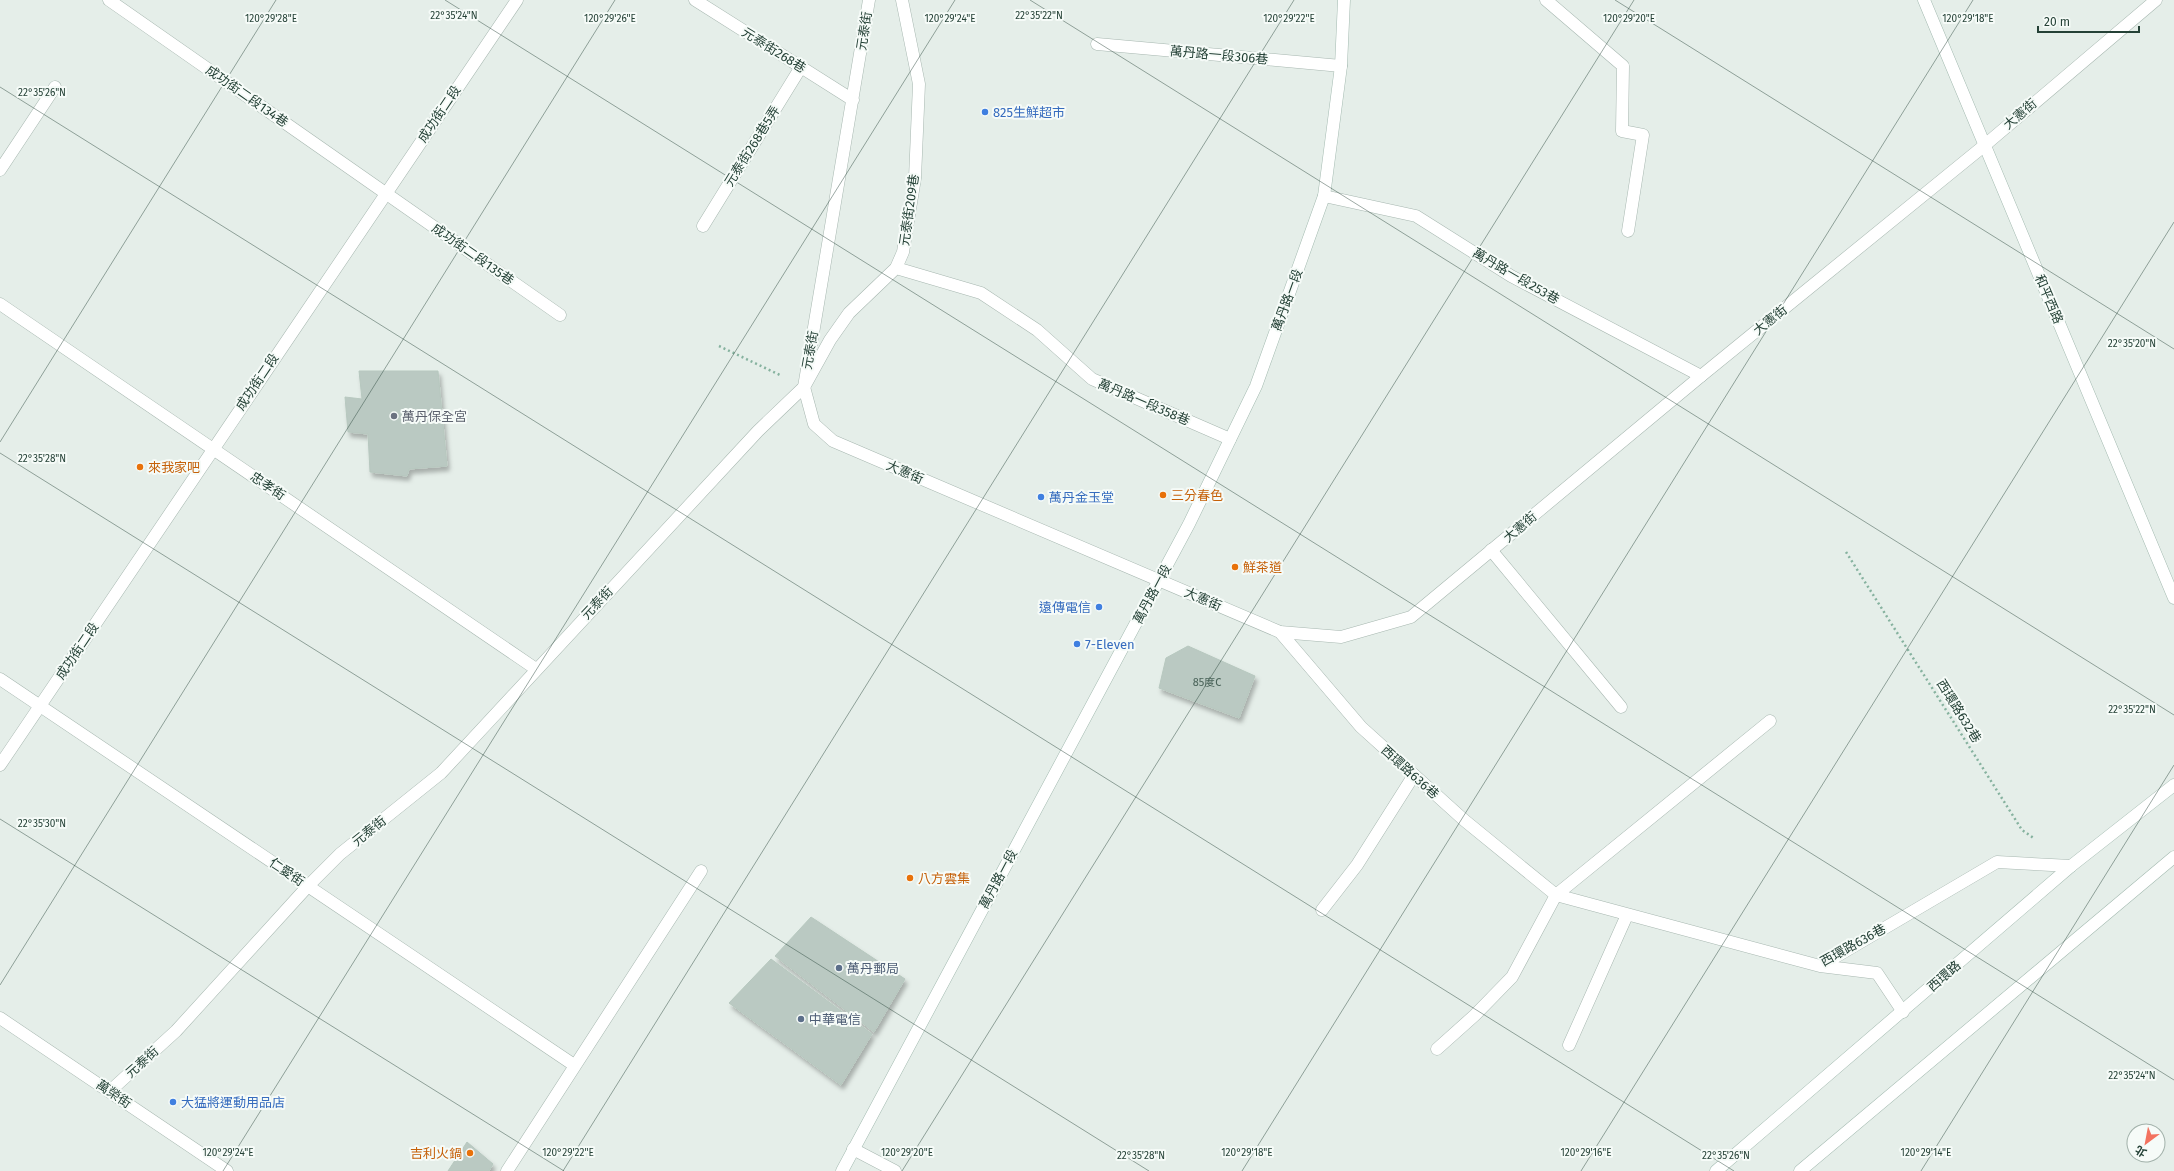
<svg xmlns="http://www.w3.org/2000/svg" width="2174" height="1171" font-family="'Fira Sans','Noto Sans TC',sans-serif">
<defs>
<filter id="shadow"><feDropShadow dx="2.5" dy="4.5" stdDeviation="2" flood-color="#0004"/></filter>
</defs>
<rect width="100%" height="100%" fill="#e5eee9"/>
<path fill="#bac9c2" stroke="#b7c8bf" filter="url(#shadow)" d="M359,371h79l9,95 -38,3 -2,7 -37,-4 -2,-38 -20,-2 -3,-35 17,2z
M1188,646l67,30 -16,42 -80,-30 7,-30z
M811,917l94,62 -31,53 -99,-76z
M771,959l101,75 -31,51 -112,-82z
M467,1142l26,22 -4,7h-41z"/>
<g fill="none" stroke-linecap="round" stroke-linejoin="round">
<defs>
<path id="lane" d="M109,0l451,315
M1546,0l77,66 -1,65 21,4 -15,96
M1097,44l244,22
M1324,196l92,20 95,60 190,100
M703,226l98,-159
M896,268l85,25 56,37 55,49 138,60
M1491,550l130,157
M1280,632l81,95 103,93 92,75 264,71 177,-104 74,4
M1322,910l35,-45 57,-90
M1820,966l57,7 26,39
M1569,1045l58,-130
M1437,1049l38,-34 37,-38 44,-82 214,-174
M110,1091l66,-60 132,-145 32,-32 101,-81 317,-342 46,-44 26,-47 19,-27 47,-45 7,-16 12,-74 4,-94 -17,-84
M853,1149l42,22
M507,1171l194,-300"/>
<path id="street" d="M695,0l158,100
M869,0l-65,387 10,37 19,17 447,191 61,5 70,-20 290,-241 284,-231 171,-145
M0,170l55,-83
M0,304l536,365
M0,679l574,386
M0,765l517,-765
M0,1018l227,153"/>
<path id="secondary" d="M1924,0l250,598
M842,1171l347,-647 67,-138 68,-190 17,-130 3,-66
M1716,1171l355,-305 103,-81
M1800,1171l374,-314"/>
</defs>
<use href="#lane" stroke="#a7b7b0" stroke-width="13"/>
<use href="#street" stroke="#a7b7b0" stroke-width="13"/>
<use href="#secondary" stroke="#a3bab0" stroke-width="13"/>
<path stroke="#86b29f" stroke-width="2.5" stroke-dasharray="2 3" stroke-linecap="butt" d="M719,346l63,30
M1846,552l176,278 13,9"/>
<use href="#lane" stroke="#fff" stroke-width="12"/>
<use href="#street" stroke="#fff" stroke-width="12"/>
<use href="#secondary" stroke="#fff" stroke-width="12"/>
</g>
<path fill="none" stroke="#244136" stroke-width="1" stroke-opacity="0.45" d="M445,0l1729,1080M1030,0l1144,715M1615,0l559,349M0,87l1734,1084M0,442l276,-442M0,453l1149,718M0,819l564,352M0,985l615,-985M223,1171l732,-1171M563,1171l731,-1171M902,1171l732,-1171M1242,1171l731,-1171M1581,1171l593,-949M1921,1171l253,-406"/>
<g fill="#3f7fe0" stroke="#f6fbf8" stroke-width="1.5">
<circle cx="985" cy="112" r="4"/>
<circle cx="1041" cy="497" r="4"/>
<circle cx="1099" cy="607" r="4"/>
<circle cx="1077" cy="644" r="4"/>
<circle cx="173" cy="1102" r="4"/>
</g>
<circle fill="#6b7280" stroke="#f6fbf8" stroke-width="1.5" cx="394" cy="416" r="4"/>
<g fill="#e8710a" stroke="#f6fbf8" stroke-width="1.5">
<circle cx="140" cy="467" r="4"/>
<circle cx="1163" cy="495" r="4"/>
<circle cx="1235" cy="567" r="4"/>
<circle cx="910" cy="878" r="4"/>
<circle cx="470" cy="1153" r="4"/>
</g>
<g fill="#5c6f8a" stroke="#f6fbf8" stroke-width="1.5">
<circle cx="839" cy="968" r="4"/>
<circle cx="801" cy="1019" r="4"/>
</g>
<g text-anchor="middle" dominant-baseline="central" stroke-width="4" stroke-linejoin="round" paint-order="stroke">
<g font-size="11" fill="#4a6359">
<text x="1207" y="682">85度C</text>
</g>
<g font-size="13" fill="#244136" stroke="#f6fbf8">
<text transform="translate(864 31) rotate(-81)">元泰街</text>
<text transform="translate(774 50) rotate(32)">元泰街268巷</text>
<text transform="translate(1219 55) rotate(5)">萬丹路一段306巷</text>
<text transform="translate(247 96) rotate(35)">成功街二段134巷</text>
<text transform="translate(439 114) rotate(-56)">成功街二段</text>
<text transform="translate(2020 114) rotate(-40)">大憲街</text>
<text transform="translate(752 146) rotate(-58)">元泰街268巷5弄</text>
<text transform="translate(909 210) rotate(-82)">元泰街209巷</text>
<text transform="translate(473 254) rotate(35)">成功街二段135巷</text>
<text transform="translate(1516 276) rotate(30)">萬丹路一段253巷</text>
<text transform="translate(2049 299) rotate(67)">和平西路</text>
<text transform="translate(1287 300) rotate(-70)">萬丹路一段</text>
<text transform="translate(1770 320) rotate(-39)">大憲街</text>
<text transform="translate(810 350) rotate(-80)">元泰街</text>
<text transform="translate(257 382) rotate(-56)">成功街二段</text>
<text transform="translate(1144 402) rotate(23)">萬丹路一段358巷</text>
<text transform="translate(905 472) rotate(23)">大憲街</text>
<text transform="translate(268 486) rotate(34)">忠孝街</text>
<text transform="translate(1520 527) rotate(-40)">大憲街</text>
<text transform="translate(1152 594) rotate(-62)">萬丹路一段</text>
<text transform="translate(1203 599) rotate(23)">大憲街</text>
<text transform="translate(597 603) rotate(-47)">元泰街</text>
<text transform="translate(77 651) rotate(-56)">成功街二段</text>
<text transform="translate(1959 711) rotate(58)">西環路632巷</text>
<text transform="translate(1410 772) rotate(42)">西環路636巷</text>
<text transform="translate(369 831) rotate(-39)">元泰街</text>
<text transform="translate(287 872) rotate(34)">仁愛街</text>
<text transform="translate(998 879) rotate(-62)">萬丹路一段</text>
<text transform="translate(1853 945) rotate(-29)">西環路636巷</text>
<text transform="translate(1944 976) rotate(-41)">西環路</text>
<text transform="translate(142 1062) rotate(-42)">元泰街</text>
<text transform="translate(114 1094) rotate(34)">萬榮街</text>
</g>
<g font-size="13" fill="#366cbe" stroke="#f6fbf8" text-anchor="start">
<text x="993" y="112">825生鮮超市</text>
<text x="1049" y="497">萬丹金玉堂</text>
<text x="1091" y="607" text-anchor="end">遠傳電信</text>
<text x="1085" y="644">7-Eleven</text>
<text x="181" y="1102">大猛將運動用品店</text>
</g>
<g font-size="13" fill="#5b616d" stroke="#f6fbf8" text-anchor="start">
<text x="402" y="416">萬丹保全宮</text>
</g>
<g font-size="13" fill="#c56008" stroke="#f6fbf8" text-anchor="start">
<text x="148" y="467">來我家吧</text>
<text x="1171" y="495">三分春色</text>
<text x="1243" y="567">鮮茶道</text>
<text x="918" y="878">八方雲集</text>
<text x="462" y="1153" text-anchor="end">吉利火鍋</text>
</g>
<g font-size="13" fill="#4e5e75" stroke="#f6fbf8" text-anchor="start">
<text x="847" y="968">萬丹郵局</text>
<text x="809" y="1019">中華電信</text>
</g>
</g>
<g font-size="10" text-anchor="middle" fill="#244136" stroke="#f6fbf8" stroke-width="4" stroke-linejoin="round" paint-order="stroke">
<text x="454" y="19">22°35'24"N</text>
<text x="1039" y="19">22°35'22"N</text>
<text x="271" y="22">120°29'28"E</text>
<text x="610" y="22">120°29'26"E</text>
<text x="950" y="22">120°29'24"E</text>
<text x="1289" y="22">120°29'22"E</text>
<text x="1629" y="22">120°29'20"E</text>
<text x="1968" y="22">120°29'18"E</text>
<text x="42" y="96">22°35'26"N</text>
<text x="2132" y="347">22°35'20"N</text>
<text x="42" y="462">22°35'28"N</text>
<text x="2132" y="713">22°35'22"N</text>
<text x="42" y="827">22°35'30"N</text>
<text x="2132" y="1079">22°35'24"N</text>
<text x="228" y="1156">120°29'24"E</text>
<text x="568" y="1156">120°29'22"E</text>
<text x="907" y="1156">120°29'20"E</text>
<text x="1247" y="1156">120°29'18"E</text>
<text x="1586" y="1156">120°29'16"E</text>
<text x="1926" y="1156">120°29'14"E</text>
<text x="1141" y="1159">22°35'28"N</text>
<text x="1726" y="1159">22°35'26"N</text>
</g>
<g transform="translate(2146 1143) rotate(212)"><circle r="19" fill="#f6fbf8" stroke="#a2b1aa"/>
<path d="M0-3L7 15L0 10L-7 15Z" fill="#f3725f"/>
<text y="-6" font-size="11" font-weight="bold" text-anchor="middle" fill="#244136">北</text>
</g>
<path d="M2038 26v6h101v-6" fill="none" stroke="#244136" stroke-width="2"/>
<text x="2044" y="26" font-size="12" fill="#244136" stroke="#f6fbf8" stroke-width="3" paint-order="stroke">20 m</text>
</svg>
